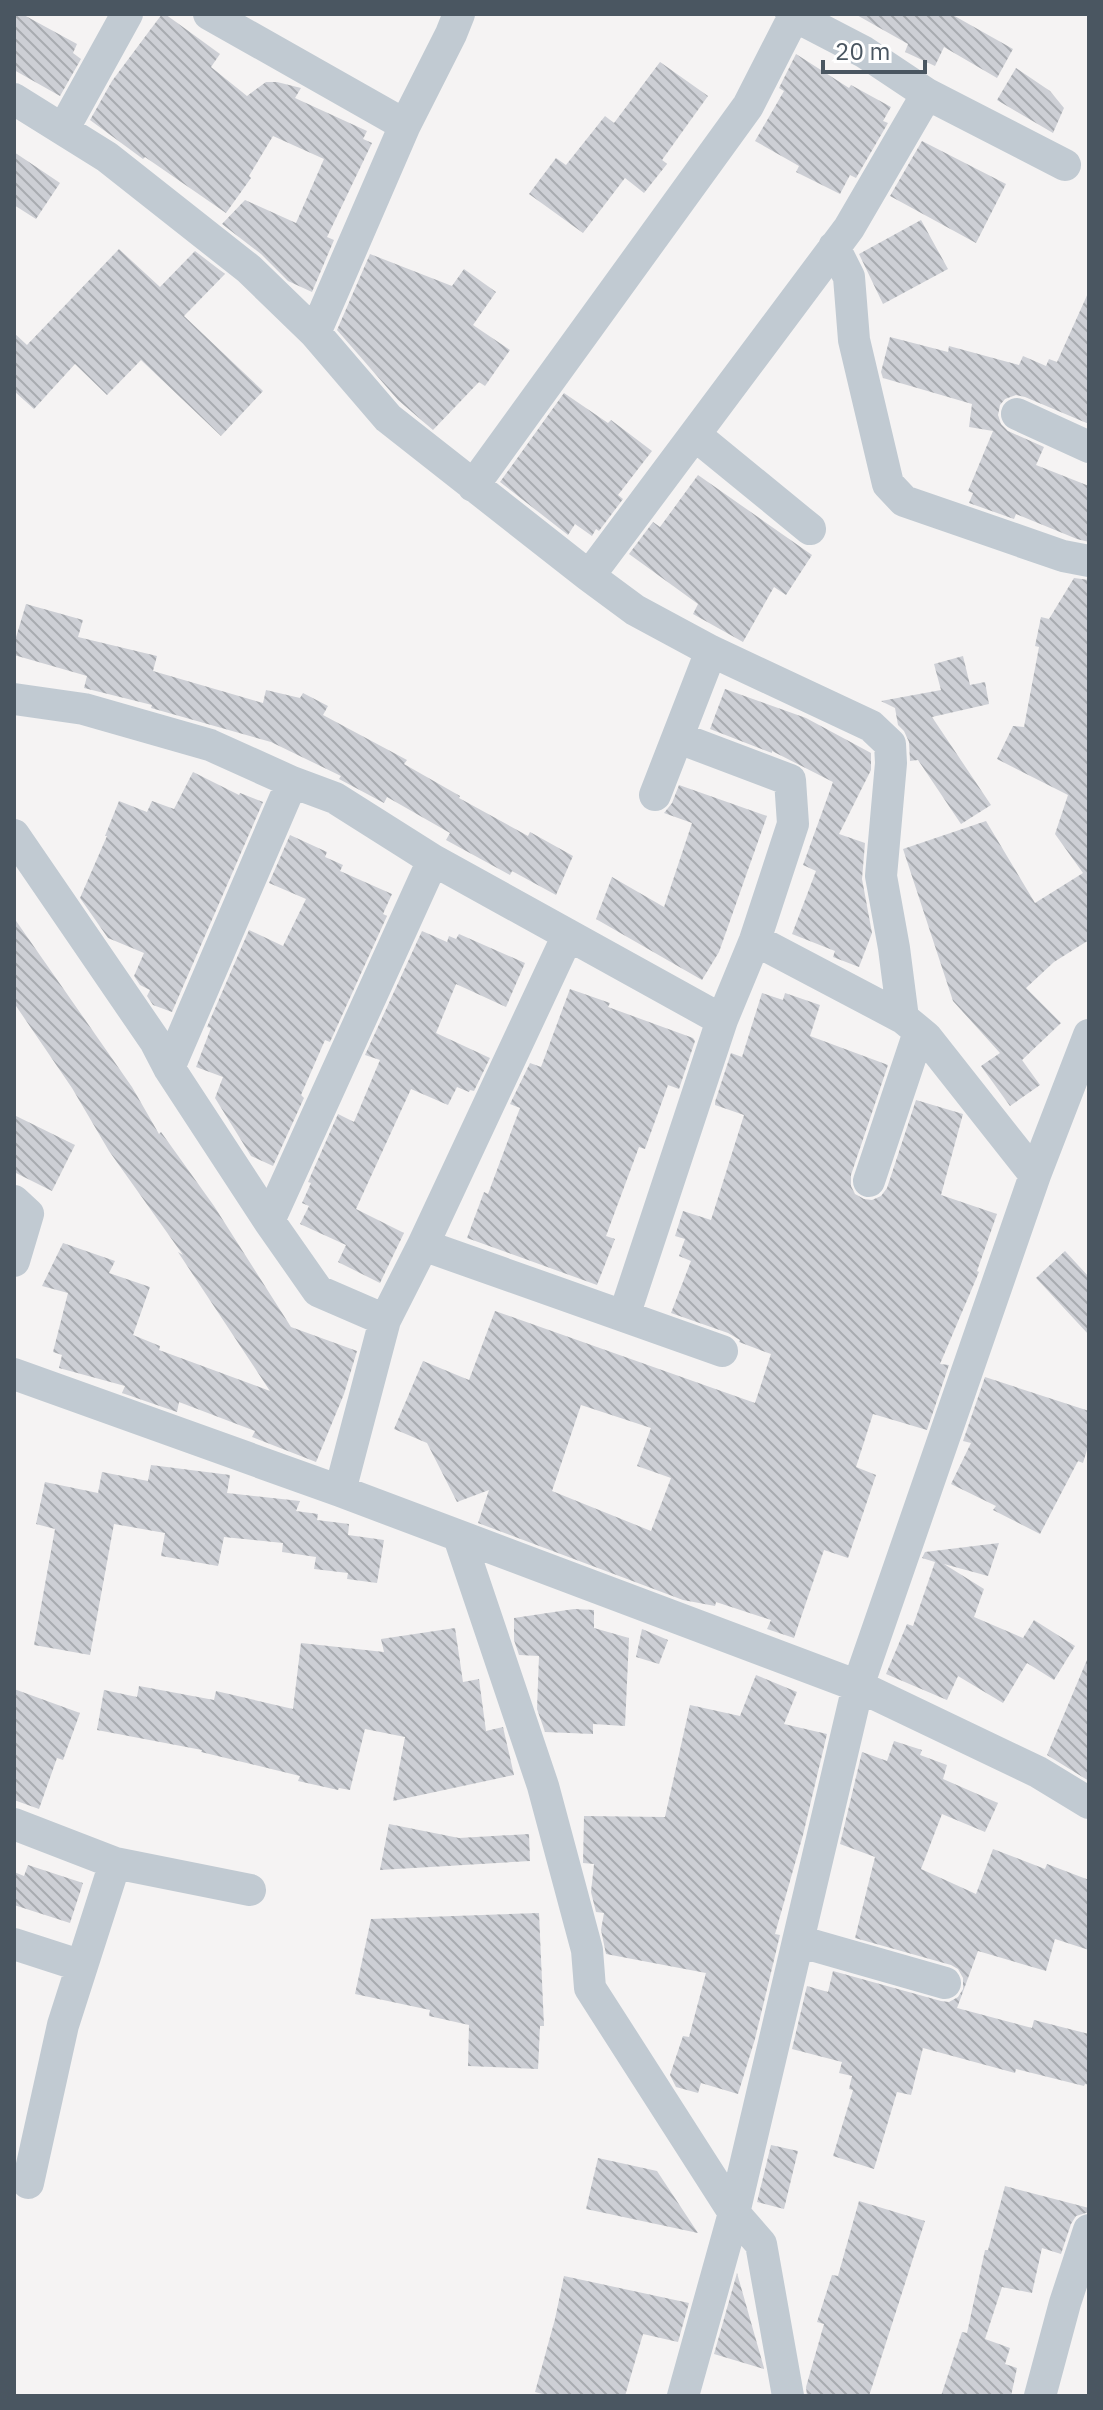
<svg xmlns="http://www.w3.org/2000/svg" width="1103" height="2410" font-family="'IBM Plex Sans',sans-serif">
<defs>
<pattern id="building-back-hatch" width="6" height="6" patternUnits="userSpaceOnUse" patternTransform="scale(2)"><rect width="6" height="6" fill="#cdcfd5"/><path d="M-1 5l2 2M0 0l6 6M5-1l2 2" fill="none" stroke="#a8abb0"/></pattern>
</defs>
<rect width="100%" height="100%" fill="#f5f3f3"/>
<path fill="url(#building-back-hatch)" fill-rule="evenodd" d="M14,14h8l55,30 -4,9 8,6 -21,37 -46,-26z
M162,14h3l55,40 -9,13 36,29 19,-14h11l24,6 -6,10 72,33 -4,8 9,4 -45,94 7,3 -22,52 -24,-11 -27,-27 -39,-30 23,-24 51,23 28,-64 -51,-23 -24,40 2,2 -25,35 -81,-56 -2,2 -53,-39 22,-39z
M855,14h96l62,35 -16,29 -53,-31 -9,19 -30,-14 3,-8z
M796,54l53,34 2,-3 40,22 -8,14 5,2 -32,55 -6,-3 -10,19 -44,-22 3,-6 -44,-25 29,-50 -5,-3z
M660,62l48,34 -46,64 5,4 -23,29 -19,-15 -42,55 -54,-39 27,-36 10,7 39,-49 9,7z
M1016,68l34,23 14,17 -11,25 -56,-33z
M922,141l84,43 -30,59 -86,-47z
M14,152l46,31 -24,36 -22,-14z
M921,220l27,49 -65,35 -24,-50z
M119,249l41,38 35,-36 30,23 -41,42 79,75 -42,45 -80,-76 -34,35 -32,-31 -41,45 -20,-18v-58l13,12z
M370,254l82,32 12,-17 32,23 -23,33 37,25 -25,36 -6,-4 -46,48 -35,-30 -61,-70z
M1089,291v133l-64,-27 -9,-2 -11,4 -5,6 -2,10 3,9 7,7 36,16 -8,18 53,21v56l-12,-3 -61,-25 -2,5 -45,-16 4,-10 -5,-2 25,-60 -24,-4 3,-23 -89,-26 -2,-6 9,-35 58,15 1,-6 70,19 4,-9 23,10 3,-7 8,3z
M564,393l44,30 3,-3 41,31 -34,44 5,4 -24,32 -3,-2 -4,7 -17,-12 -7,11 -68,-53z
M698,475l114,80 -26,40 -12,-8 -31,55 -50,-28 5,-10 -69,-50 24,-32 7,5z
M1074,578l15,2v360l-35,22 -28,26 35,35 -39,37 18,25 -30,21 -29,-40 19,-13 -47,-52 -50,-152 83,-28 49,82 48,-30 -28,-39 13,-39 -71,-36 16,-33 11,1 15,-80 -4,-1 6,-29 8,2z
M26,604l57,16 -5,17 79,19 -4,15 110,32 3,-13 34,8 3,-5 25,13 -5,9 84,45 -3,4 56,32 -1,2 69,38 2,-4 43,24 -17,39 -44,-24 -2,4 -64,-35 4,-7 -63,-36 -3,6 -45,-24 2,-3 -70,-34 -120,-34 1,-3 -68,-17 3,-12 -73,-21v-11z
M963,656l7,29 15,-3 4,22 -57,13 59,88 -30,19 -43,-64 -8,1 -1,-19 -5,-11 -6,-6 -3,-17 -14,-7 60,-11 -7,-26z
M725,689l81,29 65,35v17l-32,64 26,9 -3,36 10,54 -13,34 -26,-10 2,-6 -43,-17 24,-63 -13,-6 30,-83 -61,-31v2l-62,-24z
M193,772l46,23 1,-2 23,9 -91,210 -19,-7 -6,-9 3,-6 -10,-5 -6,-9 10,-23 -36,-15 -28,-40 27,-62h-2l14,-35 28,11 5,-11 22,8z
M679,785l88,31 -48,136 -17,28 -106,-61 16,-42 52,30 28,-84 -28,-10 8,-10z
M290,835l37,17 -2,5 18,8 -3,6 52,23 -9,20 4,2 -57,126 -5,-2 -24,55 3,3 -31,68 -22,-10 -36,-58 8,-21 -27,-10 15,-39 -4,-1 42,-97 34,16 23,-47 -37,-16z
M14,918l118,169 27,47 2,-2 53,74 77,121 66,24 -13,43 -28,68 -64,-25 3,-6 -76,-29 -2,10 -55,-19 3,-7 -66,-18 3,-13 -9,-3 15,-59 -26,-7 21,-43 52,18 -6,12 41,14 -17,48 27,11 -1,4 111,41 -92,-139 5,3 -74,-104 -37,-63 -58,-85z
M422,931l25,11 2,-6 7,3 3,-5 66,29 -19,44 -50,-23 -20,49 54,25 -16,33 -4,-1 -1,2 -12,-5 -9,18 -37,-16 -55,120 48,24 -24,50 -42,-21 8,-17 -46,-21 9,-18 -7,-3 9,-20 -3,-1 30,-68 16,8 26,-62 -15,-5z
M570,989l40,14 -2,4 85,31 2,3 -16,48 -11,-4 -23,64 -6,-2 -33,89 9,3 -18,46 -130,-47 17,-46 4,2 32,-86 -10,-4 20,-41 11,4z
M762,993l21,7 2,-7 35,12 -10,31 78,29 -37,110v11l4,8 9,5 8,1 9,-4 6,-8 29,-88 47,14 -22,81 56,19 -20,57 2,1 -39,92 9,1 -22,65 -54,-16 -17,53 20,8 -28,83 -24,-8 -30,88 -27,-9 4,-9 -55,-18 -1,4 -32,-6 -205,-77 11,-33 -32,12 -30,-59 -33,-14 29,-68 46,19 26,-69 260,92 16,-49 -32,-12 1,-2 -12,-7 -57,-20 20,-52 -12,-5 6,-17 -10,-3 8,-25 28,9 33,-105 -29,-10v-3l16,-49 11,4zM581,1405l70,23 -14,38 34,12 -20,53 -99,-40z
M14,1115l61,30 -23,46 -38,-19z
M1065,1251l24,26v58l-53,-57z
M985,1377l104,34v32l-6,20 -5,-2 -38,73 -47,-24 3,-4 -45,-22 20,-41 -8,-2z
M151,1465l79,10 -3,18 73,8 -4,10 22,3 -1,6 32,4 -1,11 36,5 -7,43 -30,-4 1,-6 -34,-4 2,-12 -34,-5 1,-9 -59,-6 -6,29 -57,-10 4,-23 -51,-9 -24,131 -56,-10 21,-116 -19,-5 9,-42 53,11 4,-21 46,9z
M999,1543l-11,33 -44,-12 40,25 -10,28 49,21 11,-18 41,26 -21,34 -27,-17 -24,40 -45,-27 -11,24 -61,-26 21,-50 6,2 22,-64 -13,-4 3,-6z
M574,1609l20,1v18l35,10 -4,88 -32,-2v10l-48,-2 -8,-23 2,-53 -20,-1 -5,-15v-22z
M455,1628l8,54 16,-3 7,52 17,-4 11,48 -121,26 12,-64 -40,-8 -15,61 -11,-2 -1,2 -40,-9 2,-5 -99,-24 1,-2 -105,-20 7,-40 33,7 2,-11 75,14 2,-9 77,18 8,-66 83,9 -3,-13z
M642,1629l26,11 -9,24 -23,-7z
M1089,1655v126l-42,-26z
M756,1675l41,17 -13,32 43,10 -24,101 -28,99 5,1 -25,104 -17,55 -37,-11 -3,10 -22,-6 -6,-12 13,-39 6,1 17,-64 -100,-19 -5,-24 3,-17 -8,-1 -5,-20 3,-28 -11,-1 1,-47 81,1 25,-112 50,11z
M14,1689l66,24 -17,47 -6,-2 -18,51 -25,-9z
M894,1741l28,9 -2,5 27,10 -4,14 55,24 -13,29 -43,-18 -21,55 55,25 17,-45 52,20 2,-5 42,16v70l-34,-11 -9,32 -68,-20 -21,57 75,20 2,-8 55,14v51l-4,-1 -1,2 -68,-17 -1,4 -92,-25 -12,47 -14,-3 -23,77 -41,-13 20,-66 -4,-1 3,-13 -13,-3 3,-11 -50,-13 15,-63 21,6 5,-21 108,30 8,1 9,-5 5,-8v-11l-5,-9 -7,-4 -96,-27 20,-81 -35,-13 22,-92 25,9z
M389,1824l70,14 70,-4 1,27 -150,9z
M28,1865l55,18 -13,40 -56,-18v-33l10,4z
M539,1913l5,113h-4l-2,43 -70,-3 1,-41 -40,-9 1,-6 -75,-16 16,-75z
M771,2145l27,6 -14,58 -27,-7z
M598,2158l59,13 41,62 -112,-24z
M1005,2186l84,22v4l-13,4 -5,8 -10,30 -19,-6 -10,45 -30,-6 -17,52 25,9 -5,16 12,4 -6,28h-70l21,-64 5,1 18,-83h3z
M859,2201l66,20 -56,175h-62l-1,-9 18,-63 -7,-2 15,-47 6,1z
M737,2273l27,95v1l-50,-15z
M564,2276l125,27 -11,39 -35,-8 -18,62h-75l-15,-4 20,-73z"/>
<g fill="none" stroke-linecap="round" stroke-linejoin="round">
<path stroke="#c1cad2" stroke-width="32" d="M209,14l196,111
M791,14l73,38 63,42 138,71
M14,99l93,58 142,112 66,64 73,85 201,158 46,34 76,41 160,75 19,18 1,19 -10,113 13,72 9,70
M64,128l63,-114
M834,247l15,30 5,63 34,144 16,17 159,55 26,5
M315,333l90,-208 46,-91 8,-20
M1017,414l72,33
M695,435l115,94
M473,486l275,-380 46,-90
M589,576l260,-348 78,-134
M14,699l70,10 126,36 82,37 43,16 98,62 289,160
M655,795l56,-144
M14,835l141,206 14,27 100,153 49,70 67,29
M755,940l148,78 23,19 109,138
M169,1068l123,-286
M869,1181l50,-149
M14,1201l14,13 -14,47
M269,1221l164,-361
M423,1245l299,106
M624,1316l98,-296 33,-80 38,-116 -3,-44 -111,-42
M14,1374l326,117 518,195 180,86 51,31
M340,1491l45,-171 38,-75 145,-310
M459,1537l84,249 44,164 3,38 144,225 27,31 27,152
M14,1824l101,39 -52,162 -35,158
M115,1863l135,27
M798,1941l147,42
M14,1944l68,22
M683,2396l51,-183 124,-527 177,-511 54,-140
M1040,2396l25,-93 24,-73"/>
</g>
<rect width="1103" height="2410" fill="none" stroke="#4a5661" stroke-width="32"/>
<path d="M823 60v12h102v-12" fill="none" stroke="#4a5661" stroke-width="4"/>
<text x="835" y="60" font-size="24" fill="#4a5661" stroke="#ffffff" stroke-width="6" paint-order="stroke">20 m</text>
</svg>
